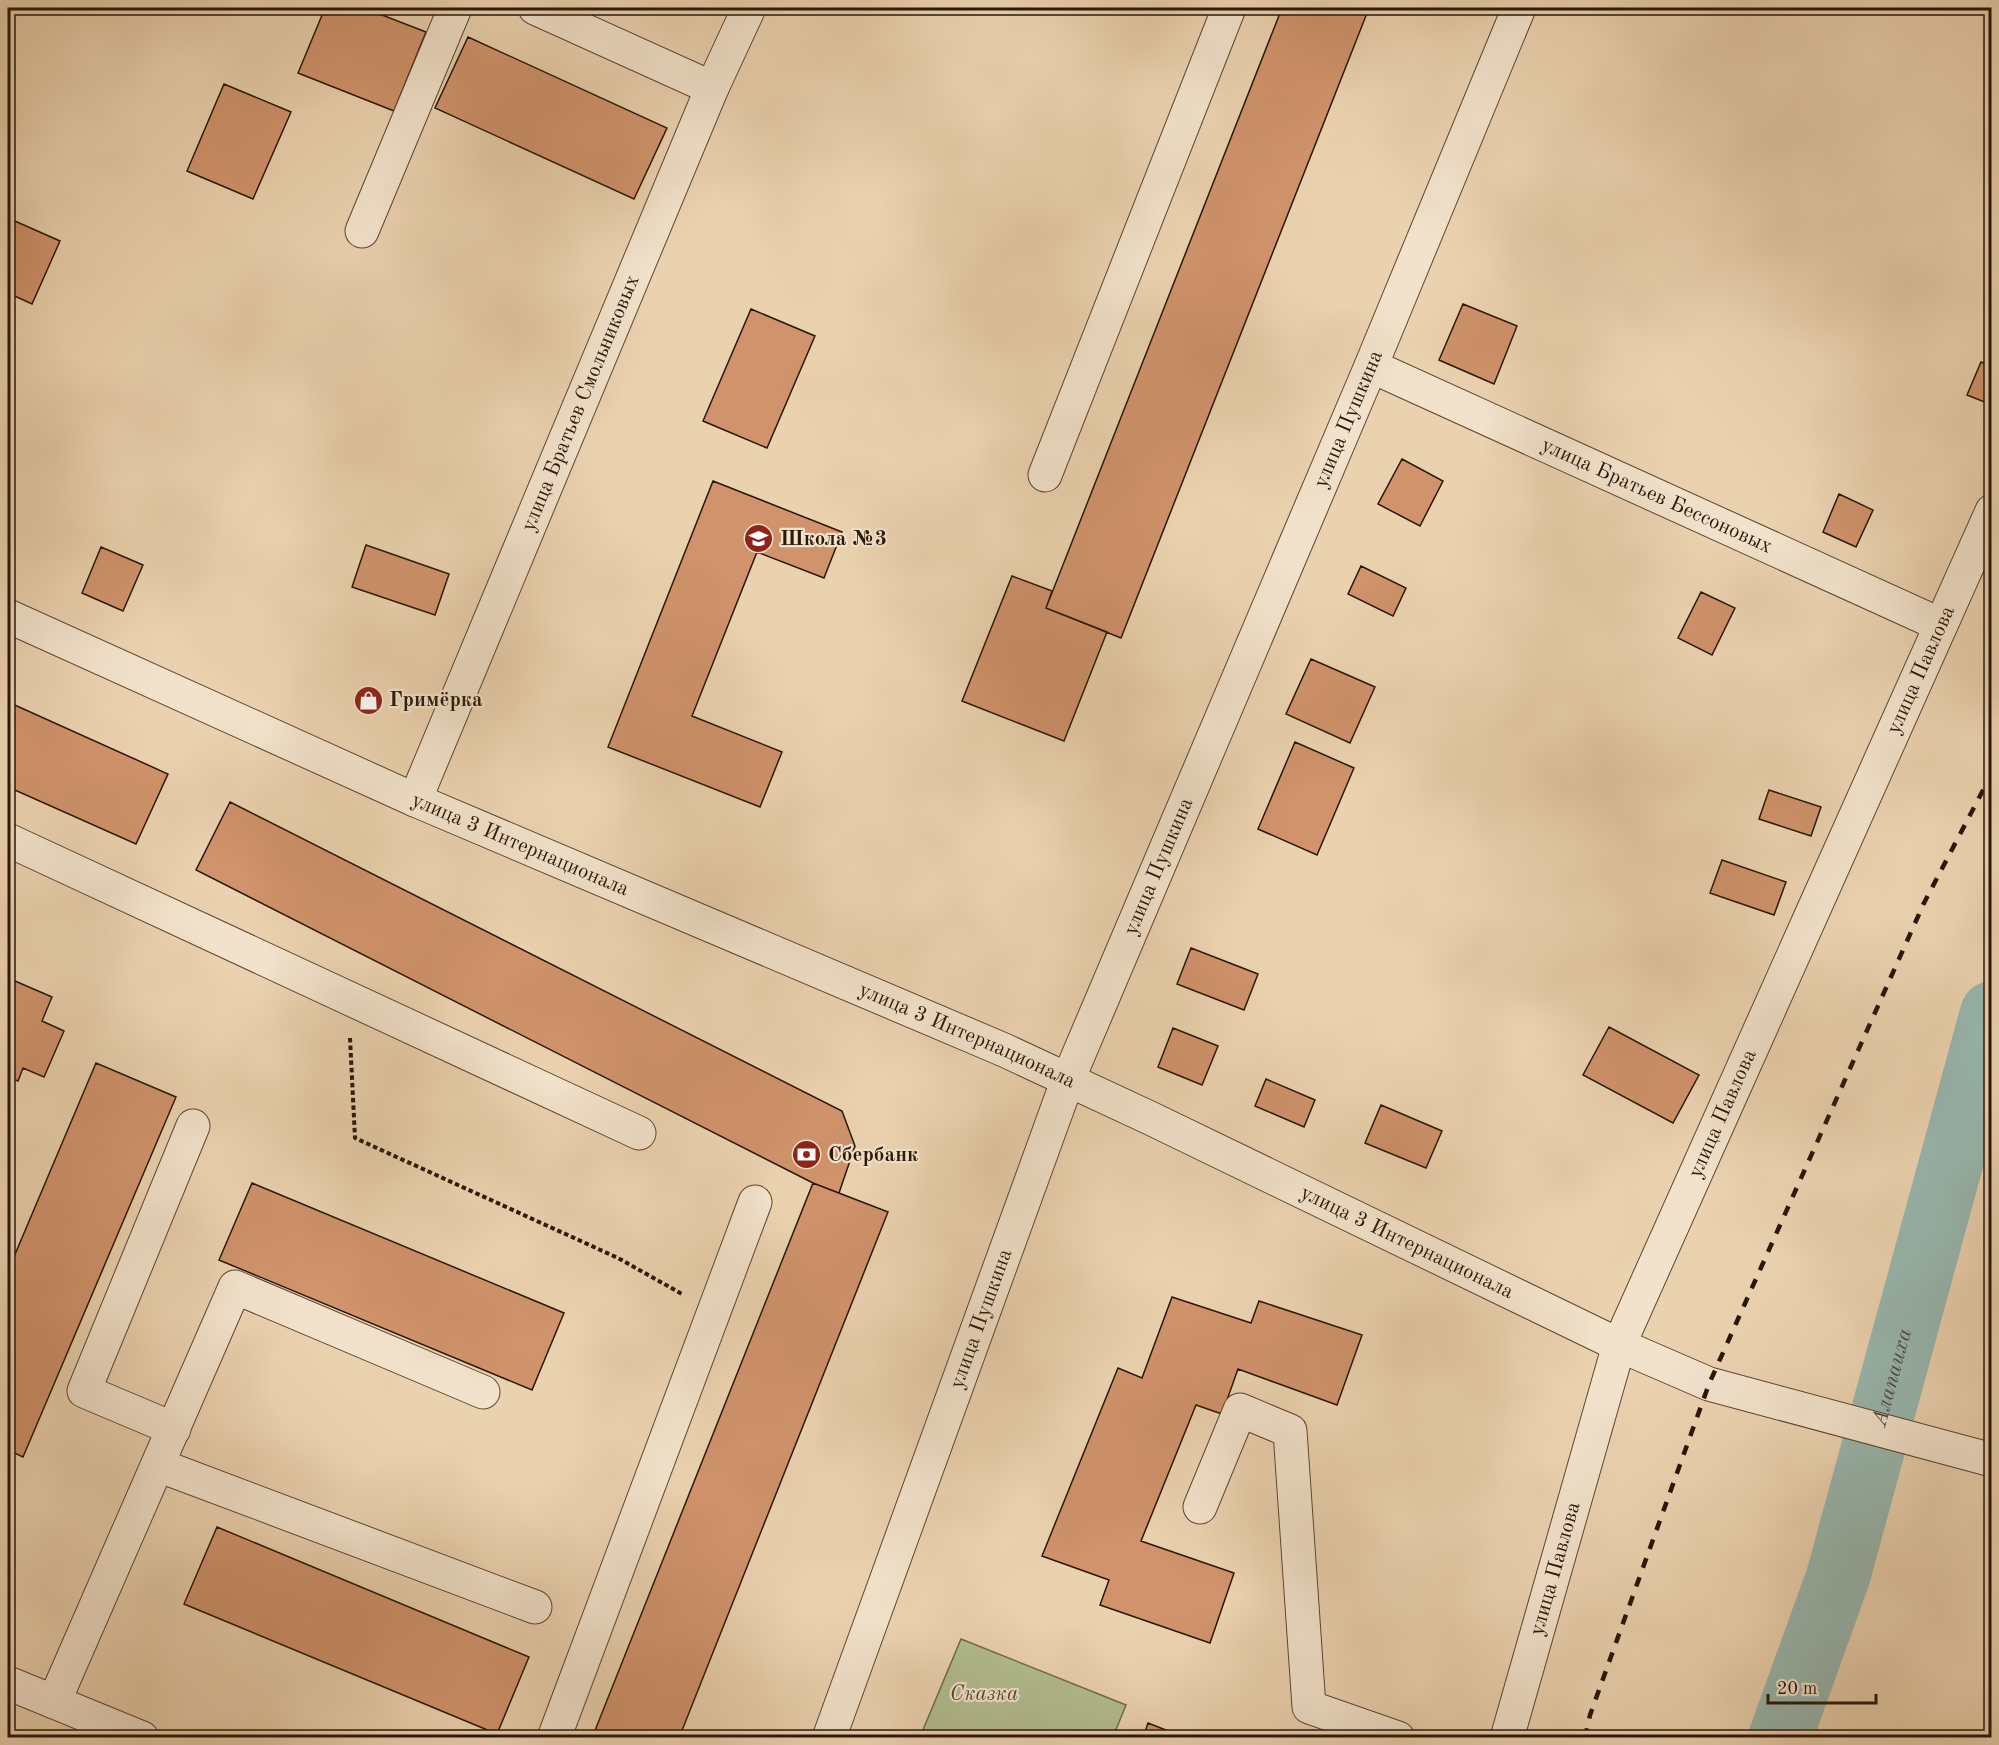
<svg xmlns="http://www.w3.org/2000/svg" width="1999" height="1745" font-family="'Old Standard TT',serif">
<rect width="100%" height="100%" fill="#ebd2af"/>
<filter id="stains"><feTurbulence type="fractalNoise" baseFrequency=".00333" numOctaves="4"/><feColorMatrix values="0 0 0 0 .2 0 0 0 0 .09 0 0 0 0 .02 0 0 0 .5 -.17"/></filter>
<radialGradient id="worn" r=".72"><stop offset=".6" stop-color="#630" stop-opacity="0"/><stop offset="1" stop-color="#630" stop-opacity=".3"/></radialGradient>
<path fill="#b2bd8f" stroke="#6e6a4c" stroke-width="1.5" d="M961,1639l165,66 -13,32h-193z"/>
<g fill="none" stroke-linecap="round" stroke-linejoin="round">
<path stroke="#98b7ae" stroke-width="64" id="s1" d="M1780,1738l58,-161 154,-564"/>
</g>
<path fill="#d0936b" stroke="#291709" stroke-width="1.5" d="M325,8h39l62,24 -32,79 -96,-38z
M1282,8h87l-248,630 -75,-30z
M468,37l199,91 -33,71 -199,-91z
M224,84l67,28 -38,87 -66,-28z
M8,218l52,23 -28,63 -24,-11z
M1463,304l54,22 -23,58 -55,-24z
M751,309l64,27 -48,112 -64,-27z
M1981,362l11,4v39l-25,-10z
M1402,459l41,22 -23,45 -42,-22z
M713,481l129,51 -18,46 -67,-26 -65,164 90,36 -22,55 -152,-60z
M1839,494l34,16 -17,37 -33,-15z
M366,545l83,29 -14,41 -83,-28z
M101,547l42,18 -20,46 -41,-18z
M1361,566l45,22 -13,28 -45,-22z
M1012,576l40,15 -6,17 61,24 -43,109 -102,-40z
M1701,592l34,16 -23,47 -34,-17z
M1311,659l64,28 -25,56 -64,-29z
M8,702l160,72 -32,70 -128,-57z
M1295,742l59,26 -37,87 -59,-26z
M1769,790l52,17 -10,29 -52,-17z
M230,802l612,309 13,35 -16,47 -26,-10 -617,-313z
M1722,860l64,22 -12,33 -64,-22z
M1191,948l67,26 -14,36 -67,-26z
M8,978l44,19 -10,24 22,10 -20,46 -21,-9 -5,13 -10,-4z
M1609,1027l90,48 -26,48 -90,-48z
M1173,1028l45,18 -16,39 -44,-18z
M96,1063l80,34 -153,360 -15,-7v-179z
M1266,1079l49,21 -11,27 -49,-21z
M1381,1105l61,26 -16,37 -61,-25z
M252,1183l312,130 -32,77 -313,-130z
M813,1183l75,29 -209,526h-87z
M1172,1297l79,26 8,-22 103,34 -25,70 -99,-36 -16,45 -26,-9 -55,136 93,32 -24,70 -110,-38 9,-25 -67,-24 76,-188 24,10z
M217,1527l312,130 -32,77 -313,-130z
M1148,1723l38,15h-43z"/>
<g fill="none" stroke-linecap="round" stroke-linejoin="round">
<defs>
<g id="minor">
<path d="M535,8l177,80"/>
<path d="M362,231l93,-223"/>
<path id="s2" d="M1371,366l570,259"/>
<path d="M1045,475l184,-467"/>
<path id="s3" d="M8,616l407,184 589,250 146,68 469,227 90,39 283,76"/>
<path id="s4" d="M415,800l297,-712 37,-80"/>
<path d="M8,840l631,293"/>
<path d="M174,1429l-90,-38 109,-265"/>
<path d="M158,1465l377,142"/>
<path d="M1200,1507l40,-97 50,21 19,276 89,31"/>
<path d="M8,1683l134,55"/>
<path d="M54,1702l181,-415 248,105"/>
<path d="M554,1738l201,-536"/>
<path id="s5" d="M829,1738l238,-656 304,-716 148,-358"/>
<path id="s6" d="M1507,1738l112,-393 373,-834"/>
</g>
</defs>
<use href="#minor" stroke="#5a4632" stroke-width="35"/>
<path stroke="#291709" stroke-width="4" stroke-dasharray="4.5 3" stroke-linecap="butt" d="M350,1038l5,100 263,120 64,36"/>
<use href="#minor" stroke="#f2e2cb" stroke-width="33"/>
<path stroke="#291709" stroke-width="4.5" stroke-dasharray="10 10" stroke-linecap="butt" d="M1585,1738l5,-23 119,-331 215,-481 68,-130"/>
</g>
<defs>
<symbol id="school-disc" viewBox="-11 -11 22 22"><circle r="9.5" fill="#8f2418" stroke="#f2e2cb"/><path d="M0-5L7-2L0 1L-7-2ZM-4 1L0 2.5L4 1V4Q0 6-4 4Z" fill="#fff"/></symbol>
<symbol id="shop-disc" viewBox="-11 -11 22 22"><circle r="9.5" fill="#8f2418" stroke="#f2e2cb"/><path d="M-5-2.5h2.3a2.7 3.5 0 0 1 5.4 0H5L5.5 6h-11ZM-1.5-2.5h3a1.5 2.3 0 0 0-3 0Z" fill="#fff"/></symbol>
<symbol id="bank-disc" viewBox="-11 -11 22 22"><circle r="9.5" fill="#8f2418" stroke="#f2e2cb"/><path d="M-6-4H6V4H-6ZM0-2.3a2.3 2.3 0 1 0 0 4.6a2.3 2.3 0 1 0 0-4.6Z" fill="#fff"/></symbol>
</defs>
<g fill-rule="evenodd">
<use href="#school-disc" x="742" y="522" width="33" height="33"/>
<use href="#shop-disc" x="352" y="684" width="33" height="33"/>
<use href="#bank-disc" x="790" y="1138" width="33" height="33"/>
</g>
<g text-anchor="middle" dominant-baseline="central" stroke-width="4.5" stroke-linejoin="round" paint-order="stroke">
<g font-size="21" fill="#291709" stroke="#f2e2cb">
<text stroke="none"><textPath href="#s4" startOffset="430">улица Братьев Смольниковых</textPath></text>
<text stroke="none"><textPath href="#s5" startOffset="1418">улица Пушкина</textPath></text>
<text stroke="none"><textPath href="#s2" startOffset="314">улица Братьев Бессоновых</textPath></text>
<text stroke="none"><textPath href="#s6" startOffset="1148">улица Павлова</textPath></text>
<text stroke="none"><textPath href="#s3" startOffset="561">улица 3 Интернационала</textPath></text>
<text stroke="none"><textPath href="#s5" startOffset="932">улица Пушкина</textPath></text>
<text stroke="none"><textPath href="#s3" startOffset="1047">улица 3 Интернационала</textPath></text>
<text stroke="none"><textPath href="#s6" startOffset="662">улица Павлова</textPath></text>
<text stroke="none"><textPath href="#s3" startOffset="1533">улица 3 Интернационала</textPath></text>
<text stroke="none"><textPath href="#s5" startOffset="446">улица Пушкина</textPath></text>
<text stroke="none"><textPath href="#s6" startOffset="176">улица Павлова</textPath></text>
</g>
<g font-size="21" font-weight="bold" fill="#291709" stroke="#f2e2cb" text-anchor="start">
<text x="780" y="539">Школа №3</text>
<text x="389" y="700">Гримёрка</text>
<text x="828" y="1155">Сбербанк</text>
</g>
<g font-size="21" font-style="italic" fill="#524931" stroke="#f2e2cb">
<text x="984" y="1694">Сказка</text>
</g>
<g font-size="22" font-style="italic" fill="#504f43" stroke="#f2e2cb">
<text stroke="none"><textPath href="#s1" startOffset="378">Алапаиха</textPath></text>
</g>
</g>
<rect width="1999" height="1745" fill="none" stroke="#ebd2af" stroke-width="30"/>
<rect x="9" y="9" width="1981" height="1727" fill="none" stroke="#291709" stroke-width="3"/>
<rect x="15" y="15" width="1969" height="1715" fill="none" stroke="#291709" stroke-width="1.5"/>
<path d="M1768 1694v9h108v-9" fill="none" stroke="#291709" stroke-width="3"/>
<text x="1777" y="1694" font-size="18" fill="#291709" stroke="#f2e2cb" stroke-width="4.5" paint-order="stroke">20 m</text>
<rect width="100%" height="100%" filter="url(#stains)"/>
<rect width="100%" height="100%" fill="url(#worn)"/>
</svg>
